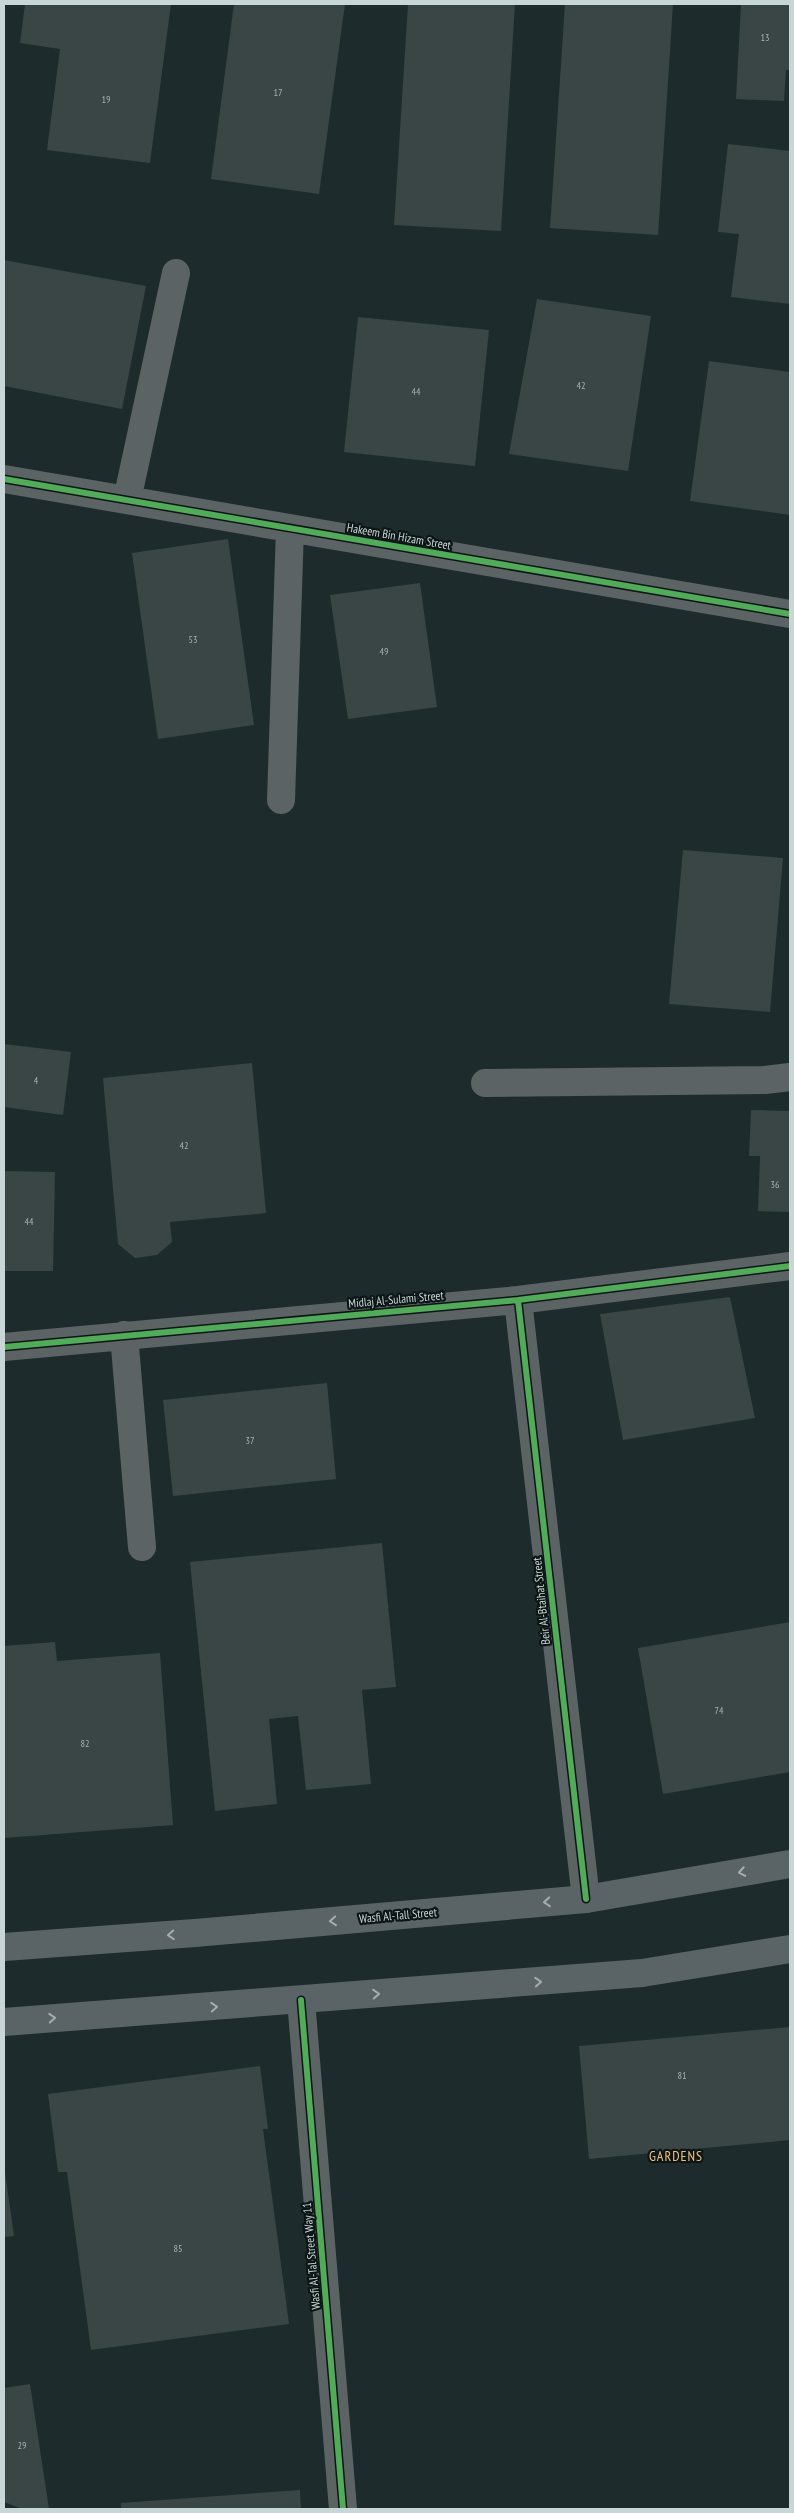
<svg xmlns="http://www.w3.org/2000/svg" width="794" height="2513" font-family="'PT Sans Narrow',sans-serif">
<rect width="100%" height="100%" fill="#1e2b2c"/>
<path fill="#394645" d="M25,4h146l-21,159 -103,-13 13,-101 -40,-6z
M234,4h111l-26,190 -108,-15z
M408,4h107l-14,227 -107,-6z
M565,4h108l-15,231 -108,-7z
M741,4h49v66h-4l-2,31 -48,-2z
M728,144l62,7v153l-59,-7 8,-63 -21,-2z
M4,260l142,26 -24,123 -118,-23z
M537,299l114,17 -23,155 -119,-17z
M358,317l131,13 -14,136 -131,-14z
M709,361l81,11v143l-100,-14z
M228,539l26,186 -96,14 -26,-186z
M420,583l17,124 -89,12 -18,-124z
M683,850l100,8 -13,154 -101,-8z
M4,1044l67,8 -8,63 -59,-8z
M252,1063l14,150 -96,9 2,20 -15,13 -22,3 -17,-14 -15,-166z
M751,1110l39,1v101l-32,-1 2,-55h-11z
M4,1171l51,1 -2,99h-49z
M730,1297l25,121 -132,22 -23,-126z
M327,1383l9,96 -163,17 -10,-96z
M382,1543l14,144 -34,3 9,94 -65,6 -8,-74 -29,3 8,85 -62,7 -25,-249z
M790,1622v150l-127,22 -25,-146z
M55,1642l2,19 103,-8 13,172 -169,13v-192z
M790,2027v113l-201,19 -10,-113z
M260,2066l8,63h-5l26,195 -198,26 -24,-178h-9l-10,-78z
M4,2165l10,71 -10,1z
M30,2384l19,125h-27l-18,-7v-114z
M300,2490l1,19h-180v-6z"/>
<g fill="none" stroke-linecap="round" stroke-linejoin="round">
<path stroke="#5c6365" stroke-width="28" d="M4,479l786,135
M127,500l49,-227
M281,800l9,-271
M485,1083l280,-3 25,-3
M518,1300l68,599
M124,1335l18,212
M4,1347l514,-47 272,-34
M301,2000l42,509"/>
<path stroke="#5a6466" stroke-width="28" d="M4,1947l191,-14 391,-34 204,-35
M4,2022l638,-49 148,-24"/>
<defs>
<path id="cycleway" d="M4,479l786,135
M518,1300l68,599
M4,1347l514,-47 272,-34
M301,2000l42,509"/>
</defs>
<use href="#cycleway" stroke="#0c1617" stroke-width="9"/>
<use href="#cycleway" stroke="#51ab58" stroke-width="6"/>
</g>
<defs><path id="oneway-chevron" d="M-2-3.5L2.5 0L-2 3.5" fill="none" stroke-width="1.6" stroke-linecap="round" stroke-linejoin="round" transform="scale(1.25)"/></defs>
<g stroke="#a2aeb0">
<use href="#oneway-chevron" transform="translate(742 1872) rotate(170)"/>
<use href="#oneway-chevron" transform="translate(547 1902) rotate(175)"/>
<use href="#oneway-chevron" transform="translate(333 1921) rotate(175)"/>
<use href="#oneway-chevron" transform="translate(171 1935) rotate(176)"/>
<use href="#oneway-chevron" transform="translate(538 1982) rotate(-4)"/>
<use href="#oneway-chevron" transform="translate(376 1994) rotate(-4)"/>
<use href="#oneway-chevron" transform="translate(214 2007) rotate(-4)"/>
<use href="#oneway-chevron" transform="translate(52 2018) rotate(-4)"/>
</g>
<g text-anchor="middle" dominant-baseline="central" stroke-width="4.5" stroke-linejoin="round" paint-order="stroke">
<g font-size="10" fill="#a5b2b3">
<text x="765" y="37">13</text>
<text x="278" y="92">17</text>
<text x="106" y="99">19</text>
<text x="581" y="385">42</text>
<text x="416" y="391">44</text>
<text x="193" y="639">53</text>
<text x="384" y="651">49</text>
<text x="36" y="1080">4</text>
<text x="184" y="1145">42</text>
<text x="775" y="1184">36</text>
<text x="29" y="1221">44</text>
<text x="250" y="1440">37</text>
<text x="719" y="1710">74</text>
<text x="85" y="1743">82</text>
<text x="682" y="2075">81</text>
<text x="178" y="2248">85</text>
<text x="22" y="2445">29</text>
</g>
<g font-size="12" fill="#c9d6d8" stroke="#0c1617">
<text transform="translate(399 536) rotate(10)">Hakeem Bin Hizam Street</text>
<text transform="translate(396 1299) rotate(-5)">Midlaj Al-Sulami Street</text>
<text transform="translate(541 1601) rotate(-96)">Beir Al-Btaihat Street</text>
<text transform="translate(398 1915) rotate(-5)">Wasfi Al-Tall Street</text>
<text transform="translate(311 2256) rotate(-95)">Wasfi Al-Tal Street Way 11</text>
</g>
<g font-size="14" letter-spacing="1" fill="#f1c07f" stroke="#0c1617">
<text x="676" y="2156">GARDENS</text>
</g>
</g>
<rect width="794" height="2513" fill="none" stroke="#c9d6d8" stroke-width="10"/>
</svg>
